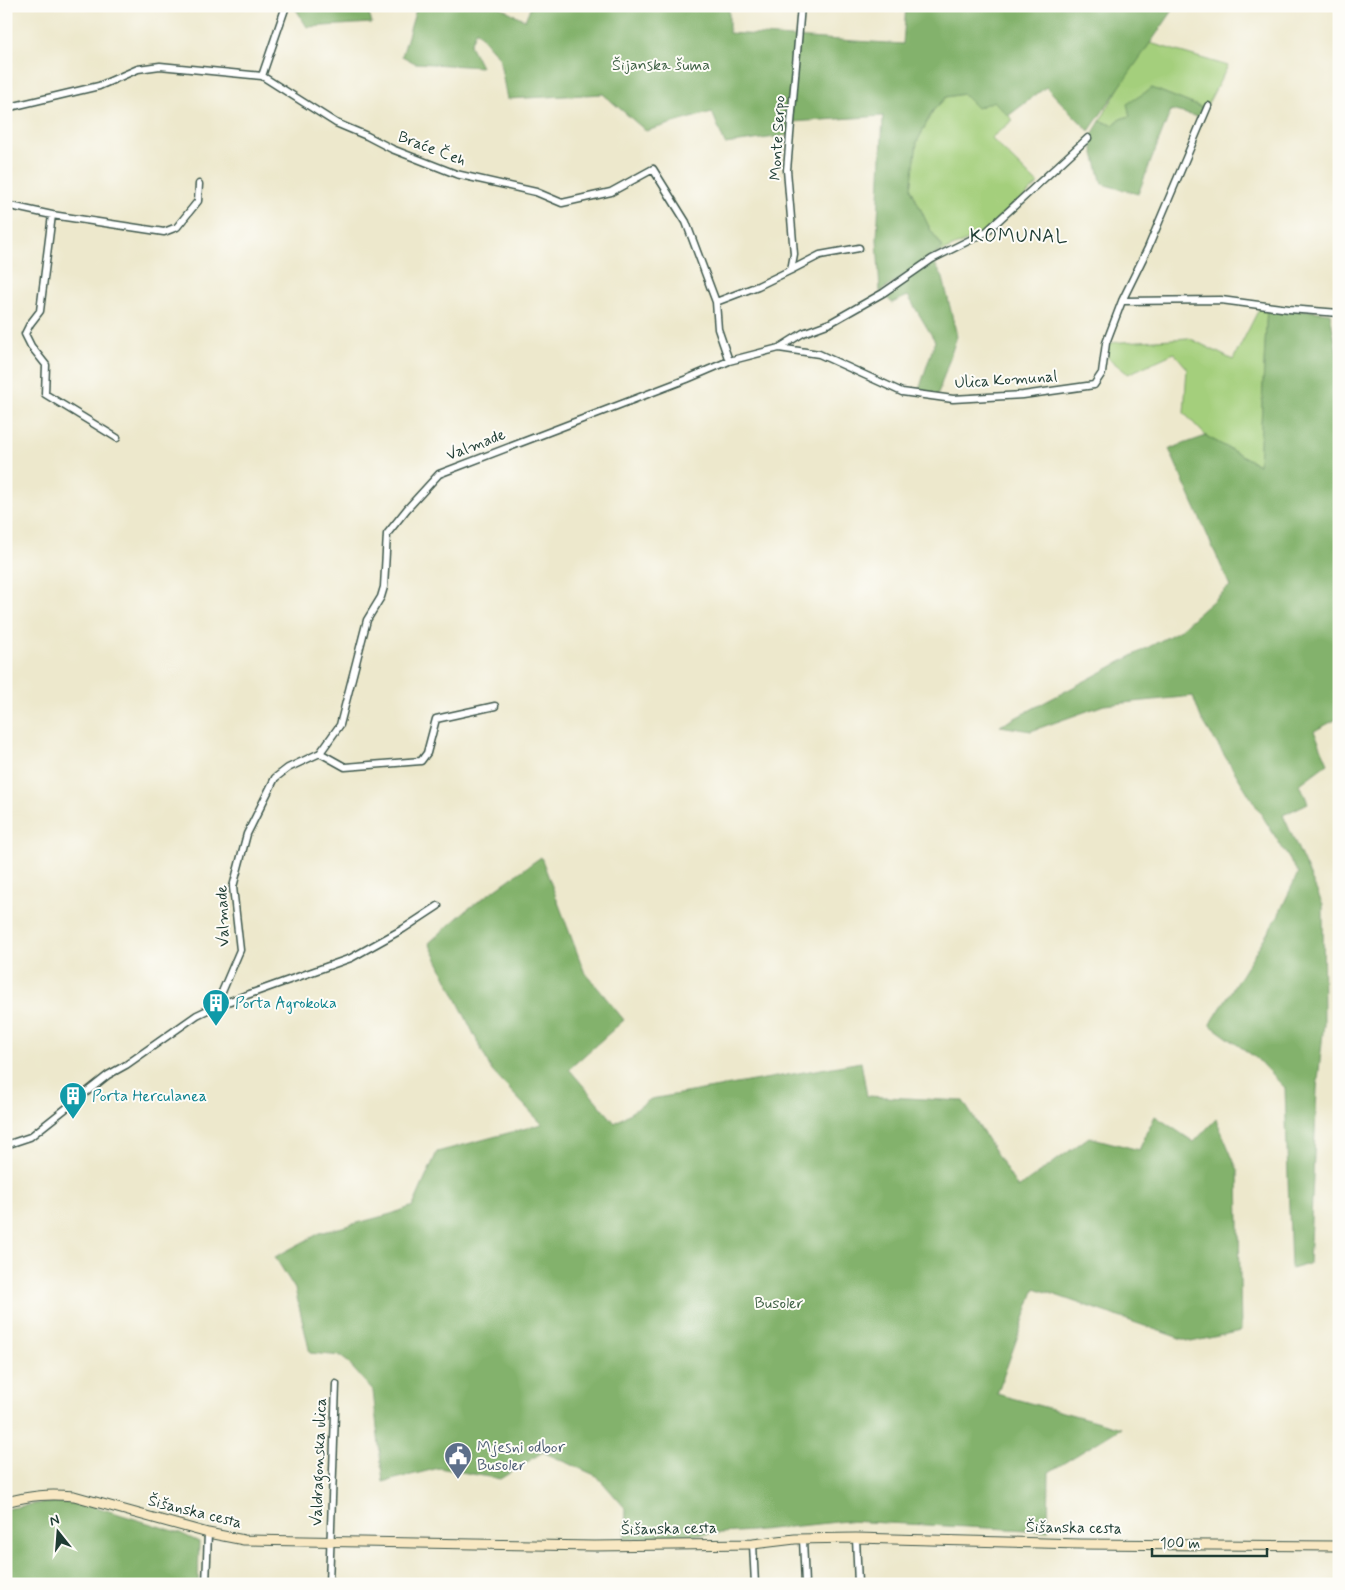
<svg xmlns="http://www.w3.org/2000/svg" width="1345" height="1590" font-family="Mynerve,sans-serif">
<rect width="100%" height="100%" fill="#fdfcf7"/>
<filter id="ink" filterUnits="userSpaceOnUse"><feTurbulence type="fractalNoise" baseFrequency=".02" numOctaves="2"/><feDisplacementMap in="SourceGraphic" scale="10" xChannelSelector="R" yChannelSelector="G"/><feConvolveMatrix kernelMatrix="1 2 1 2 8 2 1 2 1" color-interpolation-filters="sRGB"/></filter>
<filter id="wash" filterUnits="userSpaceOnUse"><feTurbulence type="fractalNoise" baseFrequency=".0096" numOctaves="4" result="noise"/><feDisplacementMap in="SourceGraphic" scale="20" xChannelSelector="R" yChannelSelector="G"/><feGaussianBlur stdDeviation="1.12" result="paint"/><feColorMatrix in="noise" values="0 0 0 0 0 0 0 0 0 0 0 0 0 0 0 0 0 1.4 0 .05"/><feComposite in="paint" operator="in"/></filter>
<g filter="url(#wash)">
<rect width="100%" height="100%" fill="#ede8cc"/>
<path fill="#a4cf7c" stroke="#628658" d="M1150,43l78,23 -23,43 -53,-21 -22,28 -10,3 -7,6 -13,-4 31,-54z
M963,94l31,7 19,19 -22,18 47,46 -52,48 -56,25 13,-10 -13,-18 -19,-40 6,-47 16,-31 13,-14z
M1261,305l6,1 -8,159 -53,-29 -22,-23 3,-45 -13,-15 -46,21 -21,-17 -1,-14 83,-5 44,22z"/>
<path fill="#83b26c" stroke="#517850" d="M294,6h72l6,17 -65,4z
M417,6h81l27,14 6,-14h198v27l174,11 3,-38h270l-87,125 -43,-44 -38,29 -14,-15 -17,7 -14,-14 -17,3 -14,15 -15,30 -6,47 19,40 13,19 -63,44 -3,-53 6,-123 -91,6 -2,13 -65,9 -13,-32 -66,19 -43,-37 -96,5 -8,-42 -23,-27 -6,15 11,22 -66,-4 -13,-7z
M1152,88l53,21 -7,8 -27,-7 -33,84 -36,-10 -12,-46 10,-17 13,4 7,-6 10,-3 -3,-12z
M932,259l11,19 14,58 -20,61 -19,-4 17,-52 -27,-45 -16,7 -9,-10z
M1267,306l63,7 9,51v354l-25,13 14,32 -28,21 8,19 -25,12 40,90 1,118 -7,67 -8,174 -18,5 -6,-181 -29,-30 -46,-33 68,-109 20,-43 -97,-155 -8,-22 -89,9 -73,26 -31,-5 177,-94 53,-46 -61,-137 37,-13 53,29z
M541,857l43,114 40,49 -55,49 46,54 36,-24 210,-37 6,34 96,5 55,87 71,-51 50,13 16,-34 39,26 22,-23 22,52 3,160 -50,11 -156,-54 -38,106 124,34 -72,44 -1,59 -202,-10 -94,10 -127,8 1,-30 -29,-33 -54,-24 -43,27 -61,-11 -56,14 -10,-91 -31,-35 -32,-3 -15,-64 -20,-32 45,-24 71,-19 22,-8 24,-54 105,-28 -50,-53 -63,-128 36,-32z
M80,1502l100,31 19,9 -1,42h-192v-75l34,-6z"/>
</g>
<g filter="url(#ink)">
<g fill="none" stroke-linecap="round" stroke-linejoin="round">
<defs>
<path id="street" d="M262,76l24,-70
M6,108l93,-22 39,-17 22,-3 102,10 74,47 31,13 25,13 64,25 80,18 26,11 49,-11 42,-23 33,53 30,80 2,27 11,32
M6,205l46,10 -12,96 -10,13 -5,10 6,12 15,19 -1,29 72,44
M52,215l112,17 13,-5 21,-26 1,-17
M791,270l29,-15 39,-7
M1122,301l26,-53 60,-142
M716,302l42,-16 33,-16 3,-16 -7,-84 14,-164
M779,348l24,-15 27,-10 53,-30 49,-34 54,-27 102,-94
M320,753l25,14 76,-6 6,-8 9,-34 59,-13
M216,1006l135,-48 52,-29 35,-23
M6,1145l24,-8 78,-62 18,-10 71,-50 19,-9 24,-56 -7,-63 14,-53 28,-56 13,-10 32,-15 20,-28 27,-105 14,-23 3,-10 3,-53 20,-25 32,-35 248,-95 42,-18 50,-13 40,6 83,38 51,7 70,-4 71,-10 8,-12 4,-30 16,-42 99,-1 68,9 50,4
M856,1538l2,46
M803,1539l2,45
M753,1544l2,40
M206,1584l2,-51
M329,1584l7,-200"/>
<path id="secondary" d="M6,1502c26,-7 42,-8 68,-6l134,37 36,7 350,6 159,-2 42,-5 61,-1 224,6 259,2"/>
</defs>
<use href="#street" stroke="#3e574b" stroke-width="9"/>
<use href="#secondary" stroke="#3e574b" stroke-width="11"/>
<use href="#street" stroke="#fff" stroke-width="6"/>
<use href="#secondary" stroke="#f8e8c3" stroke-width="9"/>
</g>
</g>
<defs>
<symbol id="building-pin" viewBox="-11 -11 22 30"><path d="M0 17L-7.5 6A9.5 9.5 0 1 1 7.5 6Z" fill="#0f9aa8" stroke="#fdfcf7"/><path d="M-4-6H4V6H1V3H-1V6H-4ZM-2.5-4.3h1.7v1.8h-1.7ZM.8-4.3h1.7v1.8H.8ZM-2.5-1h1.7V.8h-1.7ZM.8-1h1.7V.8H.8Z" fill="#fff"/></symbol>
<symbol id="civic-pin" viewBox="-11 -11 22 30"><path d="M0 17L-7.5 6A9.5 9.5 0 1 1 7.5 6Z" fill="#5c6f8a" stroke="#fdfcf7"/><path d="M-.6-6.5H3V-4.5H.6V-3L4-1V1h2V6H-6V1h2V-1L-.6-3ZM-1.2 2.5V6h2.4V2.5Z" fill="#fff"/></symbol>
</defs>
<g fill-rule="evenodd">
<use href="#building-pin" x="200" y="987" width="32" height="43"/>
<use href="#building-pin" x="57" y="1080" width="32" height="43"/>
<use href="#civic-pin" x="442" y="1440" width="32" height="43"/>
</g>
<g text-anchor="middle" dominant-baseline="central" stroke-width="4" stroke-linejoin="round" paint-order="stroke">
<g font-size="16" fill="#406246" stroke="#fdfcf7">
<text x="661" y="65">Šijanska šuma</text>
<text x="779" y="1303">Busoler</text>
</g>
<g font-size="16" fill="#1f3d34" stroke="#fdfcf7">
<text transform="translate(778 138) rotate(-87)">Monte Serpo</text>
<text transform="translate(432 149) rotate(21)">Braće Čeh</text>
<text transform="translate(1006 380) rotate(-4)">Ulica Komunal</text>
<text transform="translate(476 445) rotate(-21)">Valmade</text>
<text transform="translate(223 916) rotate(-92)">Valmade</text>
<text transform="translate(319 1462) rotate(-88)">Valdragonska ulica</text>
<text transform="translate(195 1512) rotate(14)">Šišanska cesta</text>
<text transform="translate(1074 1528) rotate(1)">Šišanska cesta</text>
<text transform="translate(669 1529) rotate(-1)">Šišanska cesta</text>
</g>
<g font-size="16" fill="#0d838f" stroke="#fdfcf7" text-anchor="start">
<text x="235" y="1003">Porta Agrokoka</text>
<text x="92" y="1096">Porta Herculanea</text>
</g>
<g font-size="16" fill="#4e5e75" stroke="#fdfcf7" text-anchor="start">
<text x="477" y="1447">Mjesni odbor<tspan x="477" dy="18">Busoler</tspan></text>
</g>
<g font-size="19" letter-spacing="1" fill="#1f3d34" stroke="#fdfcf7">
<text x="1019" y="236">KOMUNAL</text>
</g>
</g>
<rect width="1345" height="1590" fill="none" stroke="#fdfcf7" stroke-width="25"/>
<g transform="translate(58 1532) rotate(343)" stroke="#fdfcf7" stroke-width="4" paint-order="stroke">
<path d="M0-4L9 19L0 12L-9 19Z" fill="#1f3d34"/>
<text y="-8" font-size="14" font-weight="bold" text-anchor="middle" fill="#1f3d34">N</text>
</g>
<path d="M1152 1548v8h115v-8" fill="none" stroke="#1f3d34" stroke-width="2.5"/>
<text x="1160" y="1548" font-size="15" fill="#1f3d34" stroke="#fdfcf7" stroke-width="4" paint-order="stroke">100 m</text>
</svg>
